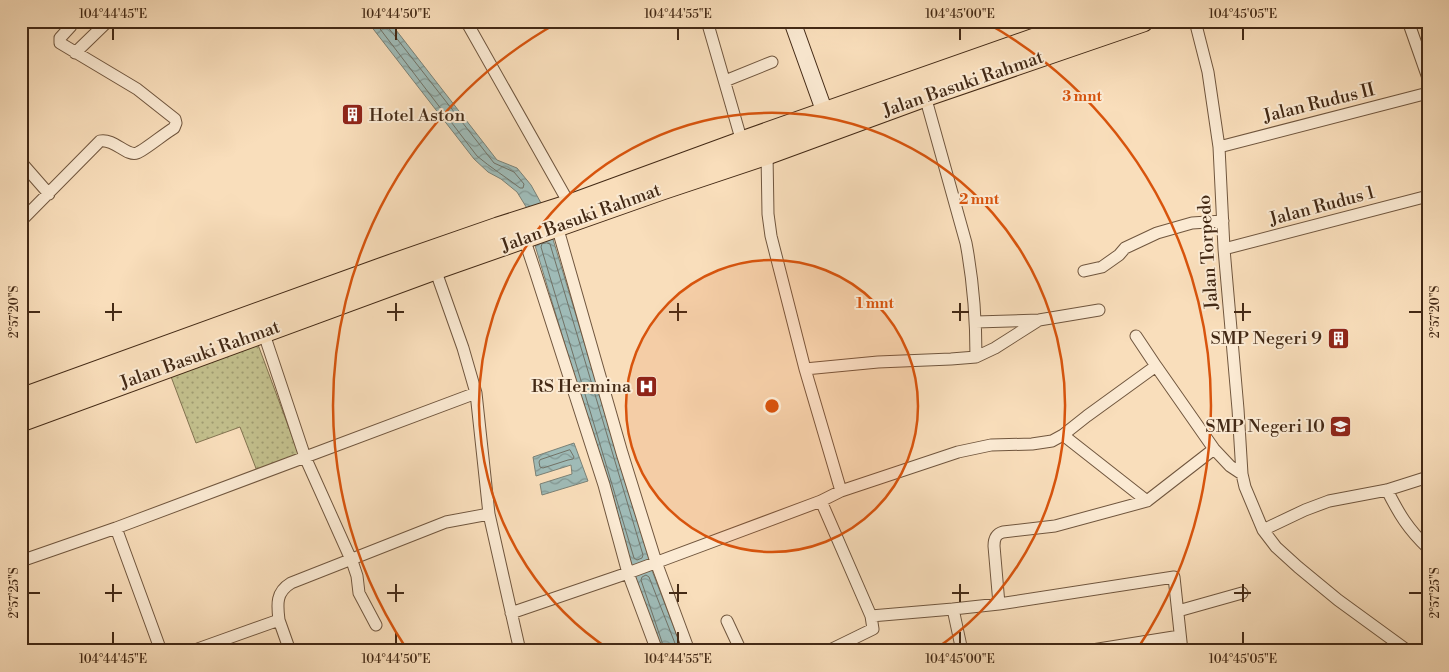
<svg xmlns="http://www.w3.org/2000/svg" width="1449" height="672" font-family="'Libre Bodoni',serif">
<defs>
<pattern id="grass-dots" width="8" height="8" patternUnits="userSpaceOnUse" patternTransform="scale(1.25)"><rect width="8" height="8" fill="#c3c08d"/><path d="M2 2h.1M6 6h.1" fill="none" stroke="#a09c72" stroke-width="1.8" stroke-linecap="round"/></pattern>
<pattern id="water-waves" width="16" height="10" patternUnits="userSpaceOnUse" patternTransform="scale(1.25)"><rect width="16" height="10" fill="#9fbbb7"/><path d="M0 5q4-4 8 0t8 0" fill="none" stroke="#839894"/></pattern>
</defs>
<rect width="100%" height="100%" fill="#f9debb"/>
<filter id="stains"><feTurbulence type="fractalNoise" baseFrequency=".004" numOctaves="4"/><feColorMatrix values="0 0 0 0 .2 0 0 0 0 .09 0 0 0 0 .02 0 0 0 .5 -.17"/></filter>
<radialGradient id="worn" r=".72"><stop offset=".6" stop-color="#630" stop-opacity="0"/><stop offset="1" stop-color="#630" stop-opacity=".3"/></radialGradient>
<path fill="url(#grass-dots)" stroke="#837451" d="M257,342l42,113 -42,16 -17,-44 -44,16 -26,-69z"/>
<path fill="url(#water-waves)" stroke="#7a8176" d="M367,21h22l108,139 20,8 14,17 10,18 -13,7 -11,-18 -16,-13 -13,-7 -14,-13z
M552,236l98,324 -18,7 -98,-325z
M574,443l14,38 -46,14 -2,-11 32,-10 -1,-9 -35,11 -3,-19z
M651,568l32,83h-22l-27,-76z"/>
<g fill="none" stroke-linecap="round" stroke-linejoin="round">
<path stroke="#717266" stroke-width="1" d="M374,21l103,135c14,12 29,21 43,32h3l1,-4 -10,-12 -20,-9 -107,-137 -1,-5
M547,243l3,1 93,311 -1,3 -5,2 -3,-2 -93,-311 1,-3z
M570,450l4,7 -1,2 -5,1 -25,8 -3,-1 -1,-5 1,-2z
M665,651l-24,-71 1,-3 4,-2 3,2 29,74"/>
<defs>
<path id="street" d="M466,21l104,184
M707,21l35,121
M1195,21l13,51 11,75 5,102 14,160 4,65 3,13 18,43 13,17 22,20 40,33 70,51
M1408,21l20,57
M75,53l33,-32
M725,81l47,-19
M925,96l41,147c7,37 10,75 10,114
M1219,147l209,-54
M767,154l1,60 3,22 34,133 36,122
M21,162l28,32
M21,221l79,-80c14,-3 27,16 37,12 8,-3 28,-20 37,-25l2,-5 -1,-4 -38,-30 -77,-46v-5l11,-12v-5
M557,226l65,227 34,109 33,89
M524,238l11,33 69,214 24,88 29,78
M1224,249l204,-53
M435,269l28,79 13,45 13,121 31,137
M1084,271l18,-4 17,-12 6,-7 32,-15 35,-10 31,-2
M976,322l63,-2 60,-10
M263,331l42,126 48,107 4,12 2,17 17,32
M1156,366l58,83 16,17 12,8
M805,369l73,-7 73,-3 25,-2 19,-9 44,-28
M1063,435l84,66
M1387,490c12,24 21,39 41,58
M821,501l50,115
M116,528l45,123
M1263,530l42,-20 24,-9 58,-11 41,-13
M21,561l95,-33 360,-135
M999,604l-5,-58c0,-8 2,-12 9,-14l52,-6 92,-25 67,-52
M1178,611l64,-18
M511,613l117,-40 193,-72 20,-10 117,-39 33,-7 41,-1 20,-3 11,-6 24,-19 69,-50 -20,-30
M279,620l11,31
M727,621l14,30
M192,651l87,-31c-2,-16 -3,-28 12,-37l155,-61 43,-8
M828,651l45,-22 -2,-13 82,-7
M962,651l-9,-42 46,-5 175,-27 8,74
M1086,651l94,-15"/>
<path id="secondary" d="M792,21l33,92"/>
<path id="highway" d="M21,399l362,-131 115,-40 72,-23 172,-63 344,-121
M21,421l414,-152 227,-80 105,-35 158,-58 218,-75"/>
</defs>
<use href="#street" stroke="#70563e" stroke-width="13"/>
<use href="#secondary" stroke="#432915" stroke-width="18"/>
<use href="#highway" stroke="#432915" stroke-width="23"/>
<use href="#street" stroke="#fbead3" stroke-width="11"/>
<use href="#secondary" stroke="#fbead3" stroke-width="16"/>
<use href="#highway" stroke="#f9debb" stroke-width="21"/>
</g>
<path fill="none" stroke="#432915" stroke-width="2" d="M113,28v12M396,28v12M678,28v12M960,28v12M1243,28v12M113,303v18M396,303v18M678,303v18M960,303v18M1243,303v18M28,312h12M105,312h17M387,312h17M669,312h18M952,312h17M1234,312h17M1409,312h13M113,584v18M396,584v18M678,584v18M960,584v18M1243,584v18M28,593h12M105,593h17M387,593h17M669,593h18M952,593h17M1234,593h17M1409,593h13M113,632v12M396,632v12M678,632v12M960,632v12M1243,632v12"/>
<circle cx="772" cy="406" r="146" fill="#d8540d" fill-opacity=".12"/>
<g fill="none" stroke="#d8540d" stroke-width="2.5">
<circle cx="772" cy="406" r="146"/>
<path d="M610 650A293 293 0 1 1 934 650"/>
<path d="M406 648A439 439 0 0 1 559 22M985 22A439 439 0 0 1 1138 648"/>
</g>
<defs>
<symbol id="building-square" viewBox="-11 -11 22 22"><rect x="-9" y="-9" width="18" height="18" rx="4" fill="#8f2418" stroke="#fbead3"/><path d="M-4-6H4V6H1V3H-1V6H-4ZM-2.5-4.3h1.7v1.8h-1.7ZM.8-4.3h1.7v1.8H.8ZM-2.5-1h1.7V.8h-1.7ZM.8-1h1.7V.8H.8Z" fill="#fff"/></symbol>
<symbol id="hospital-square" viewBox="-11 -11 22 22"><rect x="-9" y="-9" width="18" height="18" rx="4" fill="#8f2418" stroke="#fbead3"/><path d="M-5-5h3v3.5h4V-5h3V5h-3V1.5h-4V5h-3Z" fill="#fff"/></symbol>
<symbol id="school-square" viewBox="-11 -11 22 22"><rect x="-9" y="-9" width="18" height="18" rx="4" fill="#8f2418" stroke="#fbead3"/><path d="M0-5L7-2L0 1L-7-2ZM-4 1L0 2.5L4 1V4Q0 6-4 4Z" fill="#fff"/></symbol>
</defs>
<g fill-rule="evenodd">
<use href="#building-square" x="340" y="102" width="25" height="25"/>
<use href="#building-square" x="1326" y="326" width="25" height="25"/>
<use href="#hospital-square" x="634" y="374" width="25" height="25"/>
<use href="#school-square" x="1328" y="414" width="25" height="25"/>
</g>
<g text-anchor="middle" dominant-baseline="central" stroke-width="4" stroke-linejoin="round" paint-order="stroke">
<g font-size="18" fill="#432915" stroke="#fbead3">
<text transform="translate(963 84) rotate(-19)">Jalan Basuki Rahmat</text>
<text transform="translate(1319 103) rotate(-14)">Jalan Rudus II</text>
<text transform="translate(1322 206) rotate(-15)">Jalan Rudus 1</text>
<text transform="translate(581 218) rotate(-20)">Jalan Basuki Rahmat</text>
<text transform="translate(1208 252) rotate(-94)">Jalan Torpedo</text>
<text transform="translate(200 355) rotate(-20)">Jalan Basuki Rahmat</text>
</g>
<g font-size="18" fill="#432915" stroke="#fbead3" text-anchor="end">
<text x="369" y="115" text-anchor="start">Hotel Aston</text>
<text x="1322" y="338">SMP Negeri 9</text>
<text x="631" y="386">RS Hermina</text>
<text x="1325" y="426">SMP Negeri 10</text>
</g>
</g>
<circle cx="772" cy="406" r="8" fill="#d8540d" stroke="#fbead3" stroke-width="2.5"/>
<g font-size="15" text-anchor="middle" font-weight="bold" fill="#d8540d" stroke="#fbead3" stroke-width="4" stroke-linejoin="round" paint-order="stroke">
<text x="1082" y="101">3 mnt</text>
<text x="979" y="204">2 mnt</text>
<text x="875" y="308">1 mnt</text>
</g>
<rect width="1449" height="672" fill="none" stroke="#f9debb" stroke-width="55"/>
<rect x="28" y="28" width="1394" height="616" fill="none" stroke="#432915" stroke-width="2"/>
<g font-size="12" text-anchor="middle" fill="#432915">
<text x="113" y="18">104°44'45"E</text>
<text x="396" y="18">104°44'50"E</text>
<text x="678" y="18">104°44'55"E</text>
<text x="960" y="18">104°45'00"E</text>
<text x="1243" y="18">104°45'05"E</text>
<text transform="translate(14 312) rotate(-90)" y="4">2°57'20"S</text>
<text transform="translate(1435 312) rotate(-90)" y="4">2°57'20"S</text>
<text transform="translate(14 593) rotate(-90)" y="4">2°57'25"S</text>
<text transform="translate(1435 593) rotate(-90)" y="4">2°57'25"S</text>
<text x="113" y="663">104°44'45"E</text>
<text x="396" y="663">104°44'50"E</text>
<text x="678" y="663">104°44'55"E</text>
<text x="960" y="663">104°45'00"E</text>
<text x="1243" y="663">104°45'05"E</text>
</g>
<rect width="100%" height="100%" filter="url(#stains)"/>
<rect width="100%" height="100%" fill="url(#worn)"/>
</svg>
